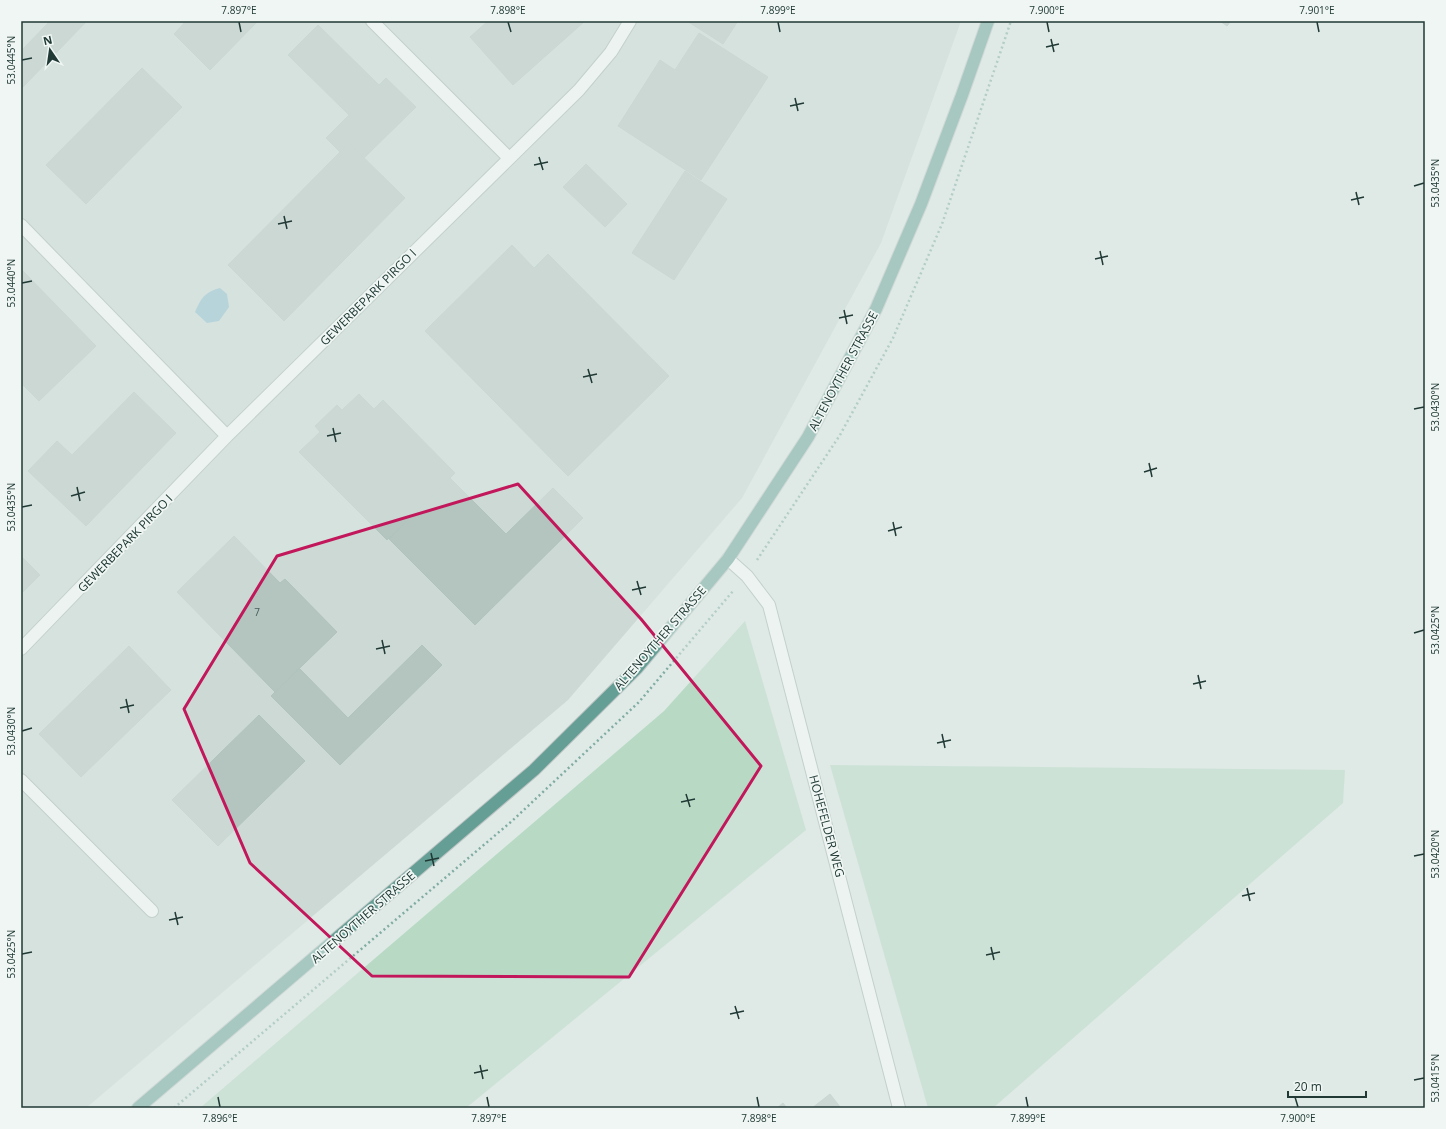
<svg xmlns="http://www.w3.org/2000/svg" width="1446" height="1129" font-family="'Open Sans',sans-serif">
<rect width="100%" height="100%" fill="#dfeae6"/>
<path fill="#cdd9d5" d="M21,21h940l-80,222 -139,255 -174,202 -482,408h-65z"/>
<path fill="#b8dac5" d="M745,621l61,209 -340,278h-266l464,-397z
M830,765l515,5 -2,33 -350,305h-65z"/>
<path fill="#87bbce" d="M220,288l7,6 2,13 -10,14 -12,2 -12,-11c6,-14 10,-20 25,-24z"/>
<path fill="#b4c4bf" stroke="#b1c3bd" d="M50,21h37l-66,68v-38z
M186,21h72l-48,49 -36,-36z
M488,21h97l-72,64 -43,-48z
M687,21h51l-15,23z
M1220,21h11l-4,5z
M318,25l61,60 7,-7 30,29 -52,51 -15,-15 -9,9 -14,-14 23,-23 -61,-60z
M699,33l69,44 -67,103 -83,-54 42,-66 15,10z
M142,68l40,39 -96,97 -40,-39z
M349,143l56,55 -121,123 -56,-56z
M586,164l41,40 -22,23 -42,-40z
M685,171l42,28 -53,81 -42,-27z
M512,245l22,23 14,-14 121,122 -101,100 -143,-145z
M21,269l75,77 -57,55 -18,-18z
M134,392l42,41 -90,93 -58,-55 29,-30 15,14z
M359,394l15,15 9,-9 72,73 -68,67 -88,-88 21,-20 -5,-6 22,-21 5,5z
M450,478l56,56 47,-46 30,30 -108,107 -86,-86z
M234,536l46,47 5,-4 52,53 -62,60 -98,-100z
M21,556l19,19 -19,19z
M422,645l20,20 -102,100 -69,-69 28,-28 49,50z
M129,646l42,44 -90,87 -42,-43z
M259,715l46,46 -87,85 -46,-46z
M830,1094l11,14h-29z
M783,1103l4,5h-10z"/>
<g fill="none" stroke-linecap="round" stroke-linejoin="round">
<defs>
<path id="minor" d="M372,21l137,137
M21,225l206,211
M728,559l19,17 22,29 130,503
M21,649l206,-213 352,-346 32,-38 19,-31
M21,780l131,131"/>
<path id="major" d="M138,1108l396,-338 103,-102 91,-109 80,-122 68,-128 45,-105 41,-109 26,-74"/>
</defs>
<use href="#minor" stroke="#a2b1ad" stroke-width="14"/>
<use href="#major" stroke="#bcc4c2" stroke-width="14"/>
<path stroke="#80aca3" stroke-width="2.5" stroke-dasharray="2 3" stroke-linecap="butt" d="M757,560l83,-125 53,-97 49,-114 69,-203
M174,1108l338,-287 127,-119 94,-111"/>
<use href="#minor" stroke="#fff" stroke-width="12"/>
<use href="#major" stroke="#649e95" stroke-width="12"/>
</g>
<path d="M0 0H1446V1129H0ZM518,484l123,135 120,147 -132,211 -257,-1 -122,-113 -66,-154 93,-153z" fill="#dfeae6" fill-opacity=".55" fill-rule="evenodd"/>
<path fill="none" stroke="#c2185b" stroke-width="3" stroke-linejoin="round" d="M518,484l123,135 120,147 -132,211 -257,-1 -122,-113 -66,-154 93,-153z"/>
<path fill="none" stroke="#203935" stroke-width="1.5" d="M239,22l2,10M508,22l3,10M778,22l2,10M1047,22l2,10M1317,22l2,10M1051,39l3,13M1046,47l13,-3M22,60l10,-2M795,98l3,13M790,106l14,-3M539,157l4,13M534,165l14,-3M1414,186l10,-3M1356,192l3,13M1351,200l13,-3M284,216l3,13M278,224l14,-3M1100,251l3,14M1095,259l13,-3M22,283l10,-2M844,310l3,14M839,318l14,-3M588,369l4,14M583,377l14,-3M1414,409l10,-2M333,428l3,14M327,436l14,-3M1149,463l3,14M1144,472l13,-4M77,487l3,14M71,496l14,-4M22,507l10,-2M893,522l3,14M888,531l14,-4M637,581l4,14M632,590l14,-3M1414,633l10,-3M382,640l3,14M376,649l14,-3M1198,675l3,14M1193,684l13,-3M126,699l3,14M120,708l14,-3M22,731l10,-3M942,734l3,14M937,743l14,-3M686,794l4,13M681,802l14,-3M431,853l3,13M1414,856l10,-2M425,861l14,-3M1247,888l3,13M1242,896l13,-3M175,912l3,13M169,920l14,-3M991,947l3,13M22,954l10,-2M986,955l14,-3M735,1006l4,13M730,1014l14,-3M480,1065l3,14M474,1073l14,-3M1414,1080l10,-2M218,1097l2,10M487,1097l2,10M757,1097l2,10M1026,1097l2,10M1295,1097l3,10"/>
<g text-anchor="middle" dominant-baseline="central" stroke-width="3.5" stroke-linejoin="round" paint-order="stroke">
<g font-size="10" fill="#455c58">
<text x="257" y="612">7</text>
</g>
<g font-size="12" fill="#203935" stroke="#eff6f3">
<text transform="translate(368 297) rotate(-45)">GEWERBEPARK PIRGO I</text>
<text transform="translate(843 371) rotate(-62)">ALTENOYTHER STRASSE</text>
<text transform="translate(125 543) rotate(-46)">GEWERBEPARK PIRGO I</text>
<text transform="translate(660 638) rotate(-49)">ALTENOYTHER STRASSE</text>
<text transform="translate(827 826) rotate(75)">HOHEFELDER WEG</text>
<text transform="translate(363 917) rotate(-41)">ALTENOYTHER STRASSE</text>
</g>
</g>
<rect width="1446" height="1129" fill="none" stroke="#eff6f3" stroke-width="44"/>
<g transform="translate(50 50) rotate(347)" stroke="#eff6f3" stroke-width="3" paint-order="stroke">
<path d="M0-3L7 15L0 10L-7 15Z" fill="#203935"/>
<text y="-6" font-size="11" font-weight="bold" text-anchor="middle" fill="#203935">N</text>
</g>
<path d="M1288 1091v6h78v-6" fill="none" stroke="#203935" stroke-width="2"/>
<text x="1294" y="1091" font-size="12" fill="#203935" stroke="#eff6f3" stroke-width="3" paint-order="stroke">20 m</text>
<rect x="22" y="22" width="1402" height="1085" fill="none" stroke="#203935" stroke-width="1.5"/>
<g font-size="10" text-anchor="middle" fill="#203935">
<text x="239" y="14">7.897°E</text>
<text x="508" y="14">7.898°E</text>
<text x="778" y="14">7.899°E</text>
<text x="1047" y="14">7.900°E</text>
<text x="1317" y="14">7.901°E</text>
<text transform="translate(11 60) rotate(-90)" y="4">53.0445°N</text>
<text transform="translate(1435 183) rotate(-90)" y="4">53.0435°N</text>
<text transform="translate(11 283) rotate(-90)" y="4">53.0440°N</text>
<text transform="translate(1435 407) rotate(-90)" y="4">53.0430°N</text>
<text transform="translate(11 507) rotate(-90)" y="4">53.0435°N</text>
<text transform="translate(1435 630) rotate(-90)" y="4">53.0425°N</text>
<text transform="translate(11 731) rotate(-90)" y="4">53.0430°N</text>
<text transform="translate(1435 854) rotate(-90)" y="4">53.0420°N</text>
<text transform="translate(11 954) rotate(-90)" y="4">53.0425°N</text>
<text transform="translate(1435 1078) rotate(-90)" y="4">53.0415°N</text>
<text x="220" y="1122">7.896°E</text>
<text x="489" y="1122">7.897°E</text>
<text x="759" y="1122">7.898°E</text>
<text x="1028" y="1122">7.899°E</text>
<text x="1298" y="1122">7.900°E</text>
</g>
</svg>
